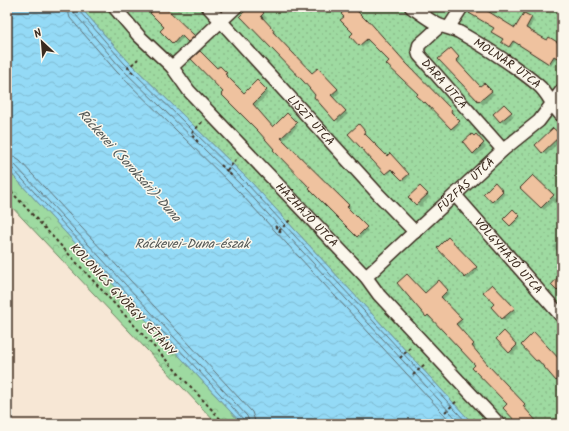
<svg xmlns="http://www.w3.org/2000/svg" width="569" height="431" font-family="Kalam,sans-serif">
<defs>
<pattern id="grass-dots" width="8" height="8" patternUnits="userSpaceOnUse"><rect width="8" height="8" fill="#9edaa1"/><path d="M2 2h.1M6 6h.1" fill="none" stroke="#89bb8a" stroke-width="1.8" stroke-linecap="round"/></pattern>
<pattern id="forest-crowns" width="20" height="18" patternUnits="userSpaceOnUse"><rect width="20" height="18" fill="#9edaa1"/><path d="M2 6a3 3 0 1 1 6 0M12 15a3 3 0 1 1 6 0" fill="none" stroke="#89bb8a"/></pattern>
<pattern id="water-waves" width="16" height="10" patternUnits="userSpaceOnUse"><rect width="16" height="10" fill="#94daf6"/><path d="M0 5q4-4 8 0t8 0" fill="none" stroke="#80bbd2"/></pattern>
</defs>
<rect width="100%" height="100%" fill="#f7e7d5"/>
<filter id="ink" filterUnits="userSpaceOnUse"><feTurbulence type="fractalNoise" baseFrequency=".025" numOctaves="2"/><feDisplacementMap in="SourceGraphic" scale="8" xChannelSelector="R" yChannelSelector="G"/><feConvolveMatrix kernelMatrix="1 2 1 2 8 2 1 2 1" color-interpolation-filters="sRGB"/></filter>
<g filter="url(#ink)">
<path fill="url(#grass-dots)" stroke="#6c8260" d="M80,7h482v417h-89l-222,-242 -124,-122z"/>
<path fill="url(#forest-crowns)" stroke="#6c8260" d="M7,169l235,255h-25l-210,-222z"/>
<path fill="url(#water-waves)" stroke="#7094a0" d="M7,7h73l47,53 124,122 222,242h-231l-235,-255z"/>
<path fill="#0003" d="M146,7h17l33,32 -5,5 -7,-7 -8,8 -14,-14 4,-4z
M251,7h5l10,10 -3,3 13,13 -1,2 38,40 5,-6 22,23 -7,7 15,15 -9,8 -24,-25 2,-2z
M336,7h16l102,106 -2,2 9,9 -7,7 -26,-28 -1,2 -9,-9 2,-2 -50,-54 -8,8 -11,-12 3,-3 -9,-16z
M474,7h9l4,5 28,17 10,-15 7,4 2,2 -6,10 19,12 15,4v14l-5,-3 -6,9 -36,-24 -4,6 -6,-4 -1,-5 -9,-11 -24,-15z
M451,49l10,11 -3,3 22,25 4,-4 10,10 -11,11 -43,-46z
M220,67l24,28 13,-13 12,11 -14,14 18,22 14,-14 11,11 -15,15 68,67 -3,2 20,21 -8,7 -50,-49 1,-1 -36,-39 -58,-80z
M504,106l10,10 -10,8 -9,-10z
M359,126l7,7 -2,2 23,23 3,-3 20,21 -5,5 -12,-11 -6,5 -38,-41z
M553,129l9,10 -16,16 -10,-10z
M476,136l10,11 -10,9 -12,-14z
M533,176l24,24 5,-6v16l-9,-9 -9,9 -23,-22z
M495,184l10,10 -10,10 -10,-10z
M420,187l10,10 -10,10 -10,-10z
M513,210l8,8 -9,8 -7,-7z
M448,238l31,32 -11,10 -30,-32z
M562,239v17l-9,-9z
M562,274v17l-2,2 -8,-8z
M439,282l11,11 -8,7 21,22 -6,5 19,20 -3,2 54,58 -3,2 14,15h-10l-20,-20 -32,-39 -46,-49 -1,2 -3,-2 -1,-21z
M492,285l24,26 -11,10 -13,-14 4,-3z
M504,332l15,16 -7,7 -15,-16z
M522,345l38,16 2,-1v21l-2,2z"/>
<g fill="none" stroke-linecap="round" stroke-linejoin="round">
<path stroke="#5f7074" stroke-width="1" d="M67,7l3,11 46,53 124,122 213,231
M73,7l2,7 45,53 125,122 216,235
M78,7l1,4 45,52 124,122 220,239
M7,156l7,1 6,4 232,251 4,12
M7,162l8,3 232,251 3,8
M7,167l5,1 232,252 1,4"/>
</g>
<path fill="#efc29f" stroke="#3b2a1e" d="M157,7h8l30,29 -7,6 -7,-7 -8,9 -13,-13 4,-4 -14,-14z
M249,7h9l6,6 -3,3 13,14 -1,2 39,41 6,-5 20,21 -7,6 15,16 -11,10 -21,-24 1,-2 -11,-13 -64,-66z
M348,7h5l13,13 1,-1 39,44 46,47 -1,2 9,9 -9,8 -26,-27 -1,1 -8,-7 2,-2 -32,-30 3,-3 -22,-22 -8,7 -9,-10 3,-3 -13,-13 4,-3 -3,-3z
M473,7h8l34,21 9,-15 8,4 -6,11 21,12 2,-3 13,8v16l-8,-5 -5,8 -36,-23 -4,6 -8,-5 2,-3 -12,-7 3,-4 -25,-15z
M451,48l8,9 -3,3 24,26 4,-3 8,8 -13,11 -41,-43z
M200,51l17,17 3,-2 7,7 -2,1 19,19 13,-13 10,10 -14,14 20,23 14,-14 10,10 -16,15 68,67 -2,2 20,20 -10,10 -48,-48 1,-1 -37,-38 1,-1 -16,-18 -37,-37 2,-2 -32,-33z
M504,104l8,8 -12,10 -7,-8z
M359,124l6,7 -1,2 23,23 3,-3 19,21 -7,6 -11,-11 -6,5 -37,-40z
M553,128l8,7 -19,18 -7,-8z
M472,134l2,2 2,-2 8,9 -11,11 -10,-12z
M533,175l21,20 -13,13 -21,-20z
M495,182l8,9 -11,11 -9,-8z
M420,186l8,8 -12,11 -8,-8z
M513,209l7,7 -10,10 -7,-7z
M448,237l29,30 -12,11 -28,-30z
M562,273v13l-5,5 -6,-6z
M407,274l18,19 14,-13 9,10 -7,7 21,22 -6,5 18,20 -2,2 16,19 37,39 -2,2 16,18h-21l-15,-16 4,-4 -35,-36 3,-3 -47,-50 -2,2 -29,-34z
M492,284l23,24 -13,11 -11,-12 3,-3 -11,-12z
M504,331l13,14 -8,8 -13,-14z
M534,332l28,30v14l-6,5 -18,-21 -2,1 -15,-16z"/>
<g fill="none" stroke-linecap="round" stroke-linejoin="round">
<defs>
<g id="street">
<path id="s1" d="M114,7l25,29 33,31 17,24 177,186 13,18 120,129"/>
<path id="s2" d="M208,7l171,188 36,37"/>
<path id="s3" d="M411,7c9,6 19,14 28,18 7,3 14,4 20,7 28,16 55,33 79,53 11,9 14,22 24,31"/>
<path id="s4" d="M440,26l-21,19 -1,5 1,5 84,95"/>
<path d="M449,27l13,-20"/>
<path d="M172,67l64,-60"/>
<path id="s5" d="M455,195l107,122"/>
<path id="s6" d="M366,277l137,-127 36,-29 23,-31"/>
</g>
</defs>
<use href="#street" stroke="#3b2a1e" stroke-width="15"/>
<path stroke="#3b2a1e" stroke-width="2" stroke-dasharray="3 3" stroke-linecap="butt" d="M76,7l4,5
M133,73l-5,-5 10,-9
M198,142l-7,-8 12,-13
M221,165l11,11
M227,171l10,-13
M7,187l218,237
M275,226l8,9
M279,231l12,-12
M400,358l10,-10
M413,375l13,-12
M445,412l13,-12"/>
<use href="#street" stroke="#fbf7ec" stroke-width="12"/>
</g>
</g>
<g text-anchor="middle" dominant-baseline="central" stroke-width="3" stroke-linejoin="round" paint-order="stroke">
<g font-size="12" fill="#3b2a1e" stroke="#fbf7ec">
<text stroke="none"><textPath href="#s3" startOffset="112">MOLNÁR UTCA</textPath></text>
<text stroke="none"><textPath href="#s4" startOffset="77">DARA UTCA</textPath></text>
<text stroke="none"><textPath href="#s2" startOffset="153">LISZT UTCA</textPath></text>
<text stroke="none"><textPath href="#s6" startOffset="136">FŰZFÁS UTCA</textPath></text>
<text stroke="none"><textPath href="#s1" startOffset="284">HÁZHAJÓ UTCA</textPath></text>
<text stroke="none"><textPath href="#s5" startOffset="81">VÖLGYHAJÓ UTCA</textPath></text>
<text transform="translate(123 300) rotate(47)">KOLONICS GYÖRGY SÉTÁNY</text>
</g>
<g font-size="13" font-style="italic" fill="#515654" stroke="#fbf7ec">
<text transform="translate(129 166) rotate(48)">Ráckevei (Soroksári)-Duna</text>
<text x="192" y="244">Ráckevei-Duna-észak</text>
</g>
</g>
<rect width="569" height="431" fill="none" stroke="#fbf7ec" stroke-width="24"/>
<rect x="12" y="12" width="545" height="407" fill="none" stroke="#3b2a1e" stroke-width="1.5" filter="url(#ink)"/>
<g transform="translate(42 42) rotate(334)" stroke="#fbf7ec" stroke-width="3" paint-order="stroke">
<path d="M0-3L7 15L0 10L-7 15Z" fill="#3b2a1e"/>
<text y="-6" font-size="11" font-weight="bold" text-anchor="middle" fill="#3b2a1e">N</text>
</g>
</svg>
